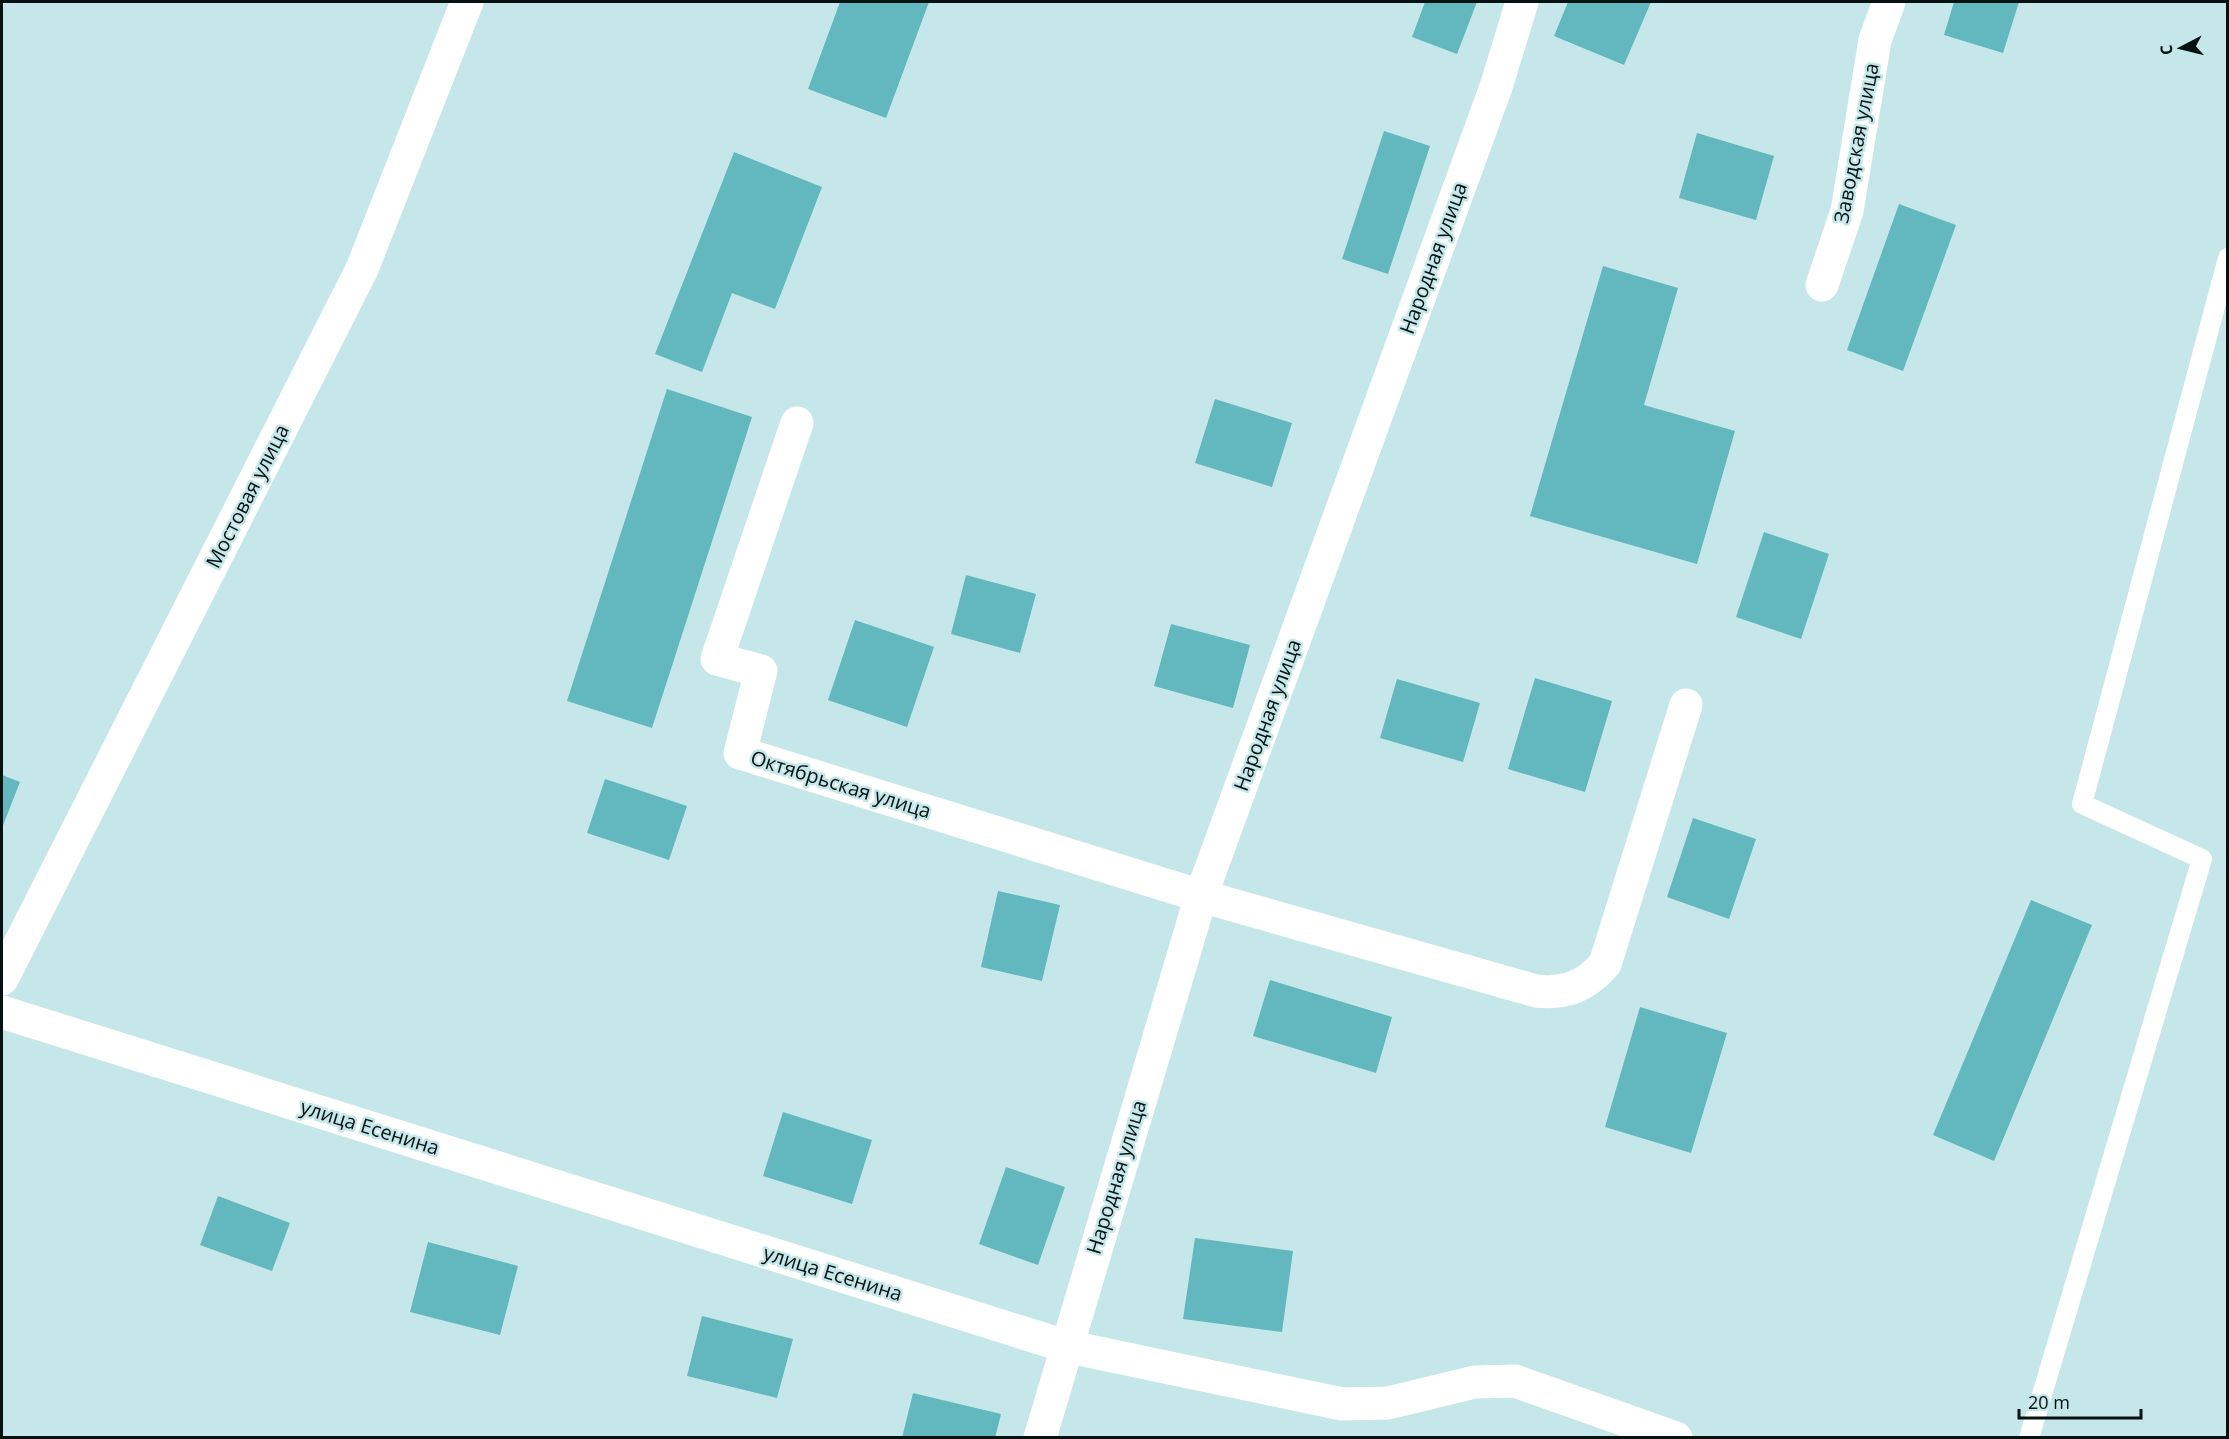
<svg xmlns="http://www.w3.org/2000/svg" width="2229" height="1439" font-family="'Open Sans',sans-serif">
<rect width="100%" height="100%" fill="#c5e7e9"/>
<path fill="#62b8be" d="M840,2h89l-43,116 -78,-29z
M1425,2h52l-20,52 -45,-17z
M1568,2h83l-27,63 -70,-29z
M1954,2h65l-16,51 -59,-18z
M1384,131l46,15 -42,128 -46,-15z
M1697,133l77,23 -18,64 -77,-22z
M734,152l88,35 -47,122 -43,-16 -30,79 -47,-18z
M1899,204l57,21 -53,146 -56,-21z
M1603,266l75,22 -34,117 91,26 -38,133 -167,-48z
M667,389l85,28 -100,311 -85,-27z
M1215,399l77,24 -20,64 -77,-24z
M1764,532l65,22 -28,85 -65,-22z
M966,575l70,19 -16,59 -69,-19z
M855,620l79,27 -27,80 -79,-27z
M1171,624l79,21 -17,63 -79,-22z
M1535,678l77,23 -27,91 -77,-23z
M1397,679l83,24 -17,59 -83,-24z
M2,775l18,7 -18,46z
M605,779l82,27 -18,54 -82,-27z
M1693,818l63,21 -27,80 -62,-22z
M998,891l62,14 -18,76 -61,-14z
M2031,900l61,25 -98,236 -61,-26z
M1270,980l122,37 -16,56 -123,-37z
M1640,1007l87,26 -36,120 -86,-26z
M783,1112l89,28 -20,64 -89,-28z
M1006,1167l59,20 -27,78 -59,-21z
M218,1196l72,27 -18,48 -72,-26z
M1195,1238l98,13 -11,81 -99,-13z
M428,1242l90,24 -18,69 -90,-23z
M702,1316l91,23 -16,59 -90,-22z
M913,1393l88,21 -6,24h-93z"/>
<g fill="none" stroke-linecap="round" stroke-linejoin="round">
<path stroke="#fff" stroke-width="20" d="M2029,1438l173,-579 -120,-55 146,-546"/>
<path stroke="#fff" stroke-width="33" d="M1822,285l25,-74 28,-171 14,-38
M797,423l-80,236 44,12 -21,82 461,143 335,95c29,3 49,-4 69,-27l81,-259
M2,979l360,-710 105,-267
M2,1012l1063,334 277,58 46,-1 87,-21 40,-1 161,57
M1040,1438l161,-542 295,-809 26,-85"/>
</g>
<g text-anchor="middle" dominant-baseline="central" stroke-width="5" stroke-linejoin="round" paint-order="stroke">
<g font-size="20" fill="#061112" stroke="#c5e7e9">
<text transform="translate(1856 143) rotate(-79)">Заводская улица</text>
<text transform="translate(1433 258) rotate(-70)">Народная улица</text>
<text transform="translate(247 496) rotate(-63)">Мостовая улица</text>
<text transform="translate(1267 715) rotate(-70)">Народная улица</text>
<text transform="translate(841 784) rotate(17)">Октябрьская улица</text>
<text transform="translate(370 1127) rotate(17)">улица Есенина</text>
<text transform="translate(1116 1177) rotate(-73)">Народная улица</text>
<text transform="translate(833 1273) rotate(17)">улица Есенина</text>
</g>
</g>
<rect width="2229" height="1439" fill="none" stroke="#061112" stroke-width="6"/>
<g transform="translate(2181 48) rotate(263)" stroke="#c5e7e9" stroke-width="4.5" paint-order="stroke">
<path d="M0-4.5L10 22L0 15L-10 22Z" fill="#061112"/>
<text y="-9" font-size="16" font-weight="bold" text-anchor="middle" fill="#061112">С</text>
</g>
<path d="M2019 1409v9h122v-9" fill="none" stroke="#061112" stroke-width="3"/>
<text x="2028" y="1409" font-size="18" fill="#061112" stroke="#c5e7e9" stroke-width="4.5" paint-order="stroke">20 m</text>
</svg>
